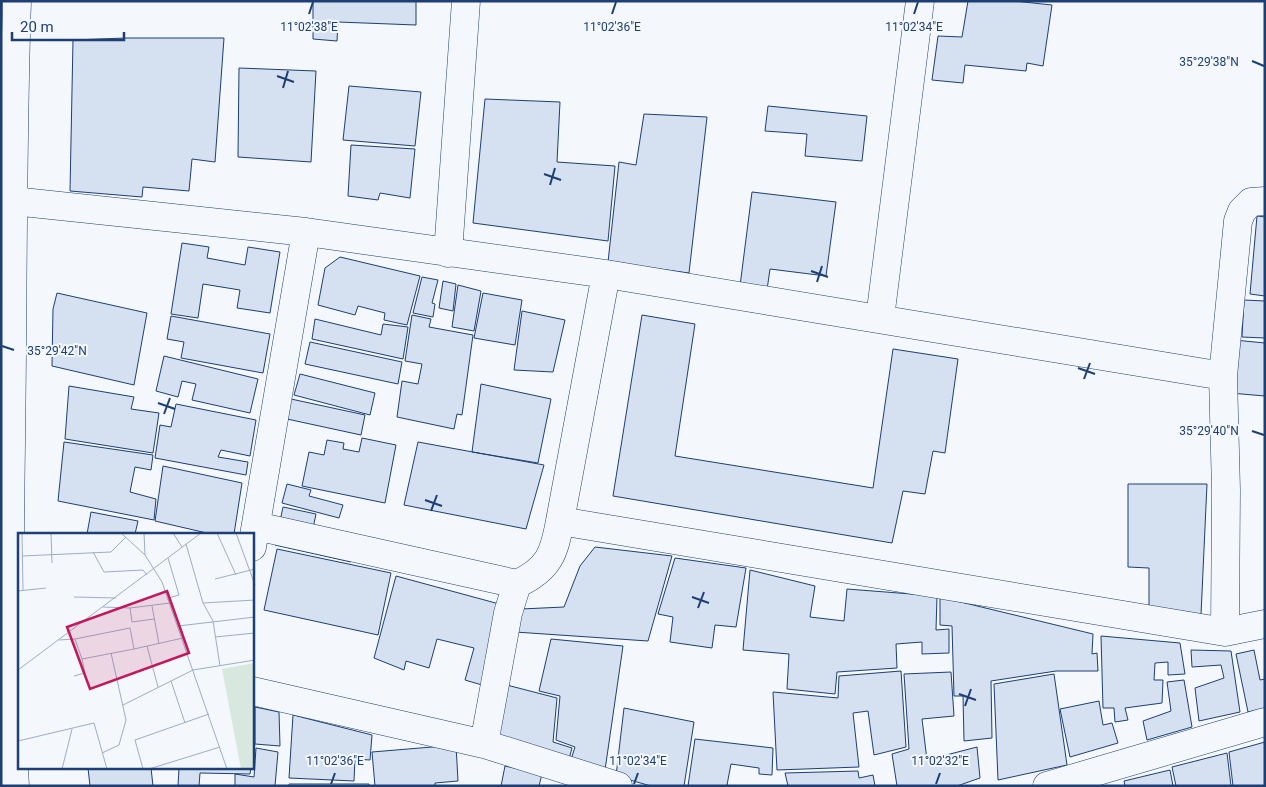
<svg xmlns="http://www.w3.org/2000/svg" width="1266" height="787" font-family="Roboto,sans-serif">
<rect width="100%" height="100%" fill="#f4f7fb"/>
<path fill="#d5e0f0" stroke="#1d3f73" d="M313,1h103v24l-78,-3 -1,19 -24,-2z
M968,1h46l38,4 -9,61 -16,-3 -1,8 -61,-6 -2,18 -31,-3 6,-44 24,1z
M126,38h98l-9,124 -23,-3 -3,32 -46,-4 -1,10 -72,-6 3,-151z
M239,68l77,3 -5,91 -73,-5z
M349,86l72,6 -6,54 -72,-6z
M485,99l75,3 -3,60 58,4 -7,75 -135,-18z
M768,106l99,10 -5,45 -57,-5 2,-22 -42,-3z
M644,114l63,3 -18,156 -81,-11 11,-100 17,3z
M351,145l64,4 -5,49 -30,-5 -2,7 -30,-4z
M752,192l84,10 -10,74 -56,-7 -3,21 -27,-4z
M1257,216l8,1v79l-15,-2z
M182,243l27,4 -2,11 38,7 3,-18 32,5 -10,61 -33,-5 3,-18 -37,-6 -5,34 -27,-4z
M340,257l80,19 -13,49 -23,-5 1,-7 -27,-7 -3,9 -37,-10 7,-37z
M422,277l16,3 -6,23 3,1 -2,13 -20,-4z
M443,281l13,3 -3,27 -14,-3z
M458,285l23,6 -7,40 -22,-4z
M57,293l90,20 -13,72 -82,-19 1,-57z
M483,293l39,7 -7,45 -41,-7z
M1244,300l21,1v37l-23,-1z
M522,311l43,9 -12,52 -39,-2z
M412,315l19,4 -2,8 44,8 -11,80 -5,-1 -3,15 -57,-12 5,-36 16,3 4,-20 -17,-3z
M642,315l53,9 -20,132 198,32 20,-139 65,10 -13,94 -12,-2 -8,43 -22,-3 -11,52 -279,-47z
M171,316l99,18 -7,39 -82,-15 3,-16 -17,-3z
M315,319l66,16 2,-11 25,3 -5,32 -91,-20z
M1234,340l31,3v53l-35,-3z
M310,342l92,20 -4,22 -93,-20z
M164,356l94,23 -8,34 -58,-13 4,-16 -14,-3 -4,16 -22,-6z
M300,374l75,19 -5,22 -76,-20z
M481,384l70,15 -13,64 -66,-11z
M69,386l65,11 -3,12 28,4 -6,40 -88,-14z
M291,399l74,16 -4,20 -74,-16z
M176,404l80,16 -6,36 -29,-6 -3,7 30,5 -2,13 -91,-17 5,-33 11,2z
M362,438l34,7 -11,58 -83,-17 7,-34 15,3 3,-15 17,3 -1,6 16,3z
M64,442l89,13 -2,15 -16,-3 -5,25 26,7 -2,21 -96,-19z
M418,442l126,23 -18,64 -122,-24z
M163,466l79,17 -8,51h-23l-56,-13z
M287,484l24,6 -2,6 34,9 -4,13 -57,-15z
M1128,484h79l-6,131 -52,-5v-42l-21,-1z
M283,507l33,7 -4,19 43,10 -4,19 -76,-17z
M91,512l47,9 -3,13h-48z
M595,547l77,9 -24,85 -133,-9 6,-23 43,-2 16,-41z
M277,549l114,24 -13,62 -114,-25z
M675,558l71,10 -10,59 -21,-2 -3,23 -42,-6 3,-25 -15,-3z
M750,570l65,16 -5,31 34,4 3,-32 90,7 -1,34 13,-1v24l-27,1v-12l-26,2 1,24 -60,4 -2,22 -48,-5 2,-35 -46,-4z
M396,576l107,29 -21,80 -17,-5 9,-32 -37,-9 -8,29 -23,-7 -2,9 -30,-12z
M940,597l153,37 -1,20 5,-1 1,18h-42l-65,10 1,57 -28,3 -1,-45h-9l-2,-70 -12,-1z
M1101,636l79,7 5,31 -17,1v-13l-13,1 -1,17h9l-1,23 -37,5 3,12 -13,2 -1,-14h-11z
M551,639l72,7 -18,124 -35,-7 5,-16 -19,-7 4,-44 -21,-5z
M1191,650l40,1 9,61 -41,9 -4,-33 29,-10 -3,-13 -29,2z
M1254,650l6,30 5,-1v29l-17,4 -12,-58z
M901,671l5,76 -32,8 -6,-44 -15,2 6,54 -82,3 -4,-78 65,6 1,-22z
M951,672l3,44 -32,3 5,41 50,-13 3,31 -23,8h-60l-5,-32 17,-5 -5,-75z
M1054,674l13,91 -69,15 -4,-96z
M1184,680l8,47 -45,13 -4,-19 28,-10 -4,-29z
M499,683l58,15 -4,44 19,6 -4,15 -76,-21z
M1099,701l4,24 9,-2 6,20 -48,14 -10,-48z
M255,707l24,5 1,34 -25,-2z
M624,708l70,14 -10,64h-33l-35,-10z
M293,715l79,20 -2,25 -15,-1 -1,22 -65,-3z
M695,739l78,9 -1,27 -13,-1v-6l-28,-4 -4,21 4,1h-43z
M1265,742v44h-32l-4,-34z
M456,745l2,36 -23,2v3h-60l-3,-34z
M256,748l22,4 -3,34h-40v-12l19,3z
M1227,753l4,33h-55l-4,-19z
M505,766l37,8 -3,12h-38z
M88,768h63l2,18h-63z
M179,768h72l-1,6 -50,-1 -1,13h-21z
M1170,770l3,16h-48l-1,-5z
M858,771l1,7 14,-3 2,11h-87l-3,-13z
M289,784h80v2h-80z"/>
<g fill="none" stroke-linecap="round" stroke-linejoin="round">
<defs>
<path id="street" d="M13,201l293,31 300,42 617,102 3,114 -1,142 -665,-111 46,-247
M448,253l18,-252
M880,318l40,-317
M1223,376l15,-155 4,-10 9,-9 14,-1
M256,526l261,58 -9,29 -24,131
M252,547l54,-315
M517,584c32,-15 37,-30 43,-63
M1225,632l40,-8
M252,691l232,53 134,42
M1047,786l218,-64"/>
<path id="secondary" d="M15,786c-9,-145 -4,-289 -3,-434 1,-117 1,-234 5,-351"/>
</defs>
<use href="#street" stroke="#1d3f73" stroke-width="29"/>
<use href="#secondary" stroke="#1d3f73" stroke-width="29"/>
<use href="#street" stroke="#f4f7fb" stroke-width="28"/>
<use href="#secondary" stroke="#f4f7fb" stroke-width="28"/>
</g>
<path fill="none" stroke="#1d3f73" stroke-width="2" d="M309,14l4,-12M612,14l4,-12M914,14l4,-12M1252,61l12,5M277,76l17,6M283,88l5,-17M544,174l17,6M550,185l5,-17M811,271l17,6M817,282l5,-16M2,346l12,4M1078,368l17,6M1084,379l6,-16M158,403l17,6M164,414l6,-16M1252,431l12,4M425,500l17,6M431,511l6,-16M692,597l17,6M698,608l6,-16M959,694l17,6M965,706l6,-17M331,784l4,-11M634,784l4,-11M936,784l4,-11"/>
<g transform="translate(18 533)">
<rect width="236" height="236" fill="#f4f7fb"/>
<path d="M236,130v106h-13l-19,-100z" fill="#d7e8df"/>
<path fill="none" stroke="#9eadc5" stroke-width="1" d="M4,0l1,57M33,0l1,30M103,0l24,22 17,27 65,187M126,0l1,22M155,0l9,14M199,0l19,42M218,0l19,52M168,11l17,59 10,18 7,45M75,19l11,20 39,-2 4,5M4,23l89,-4 15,-15M197,46l40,-10M0,58l28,-3M56,64l42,1M150,65l11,-3 -11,-37M185,70l52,-3M134,73l7,38M85,74l27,1 40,-5M112,75l2,14 22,-3M160,93l77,-9M197,104l40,-4M41,107l16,-1M129,113l11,41M116,116l-4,-21 -55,11 7,20 52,-10 49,-11M0,137l183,-137M56,143l11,-3 -3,-14M153,148l14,42M105,172l70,-35 62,-10M0,208l76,-18 13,46M84,220l17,-8 7,-25 -15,-67M44,236l10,-40M125,236l-8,-29 74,-26M131,236l71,-22"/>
<path fill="#c2185b" fill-opacity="0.15" stroke="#c2185b" stroke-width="2.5" d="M149,58l22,62 -99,36 -23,-62z"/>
<rect width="236" height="236" fill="none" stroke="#1d3f73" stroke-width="2.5"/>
</g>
<g font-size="12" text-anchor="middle" fill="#1d3f73" stroke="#f4f7fb" stroke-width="4" stroke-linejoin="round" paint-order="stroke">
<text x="309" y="31">11°02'38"E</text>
<text x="612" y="31">11°02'36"E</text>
<text x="914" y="31">11°02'34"E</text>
<text x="1209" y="66">35°29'38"N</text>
<text x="57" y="355">35°29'42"N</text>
<text x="1209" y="435">35°29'40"N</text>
<text x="335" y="765">11°02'36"E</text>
<text x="638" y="765">11°02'34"E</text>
<text x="940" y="765">11°02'32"E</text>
</g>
<rect width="1266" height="787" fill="none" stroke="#1d3f73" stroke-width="5"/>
<path d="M12 32v8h112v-8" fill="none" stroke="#1d3f73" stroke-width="2.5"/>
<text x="20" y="32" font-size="15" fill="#1d3f73" stroke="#f4f7fb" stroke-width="4" paint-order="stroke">20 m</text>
</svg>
